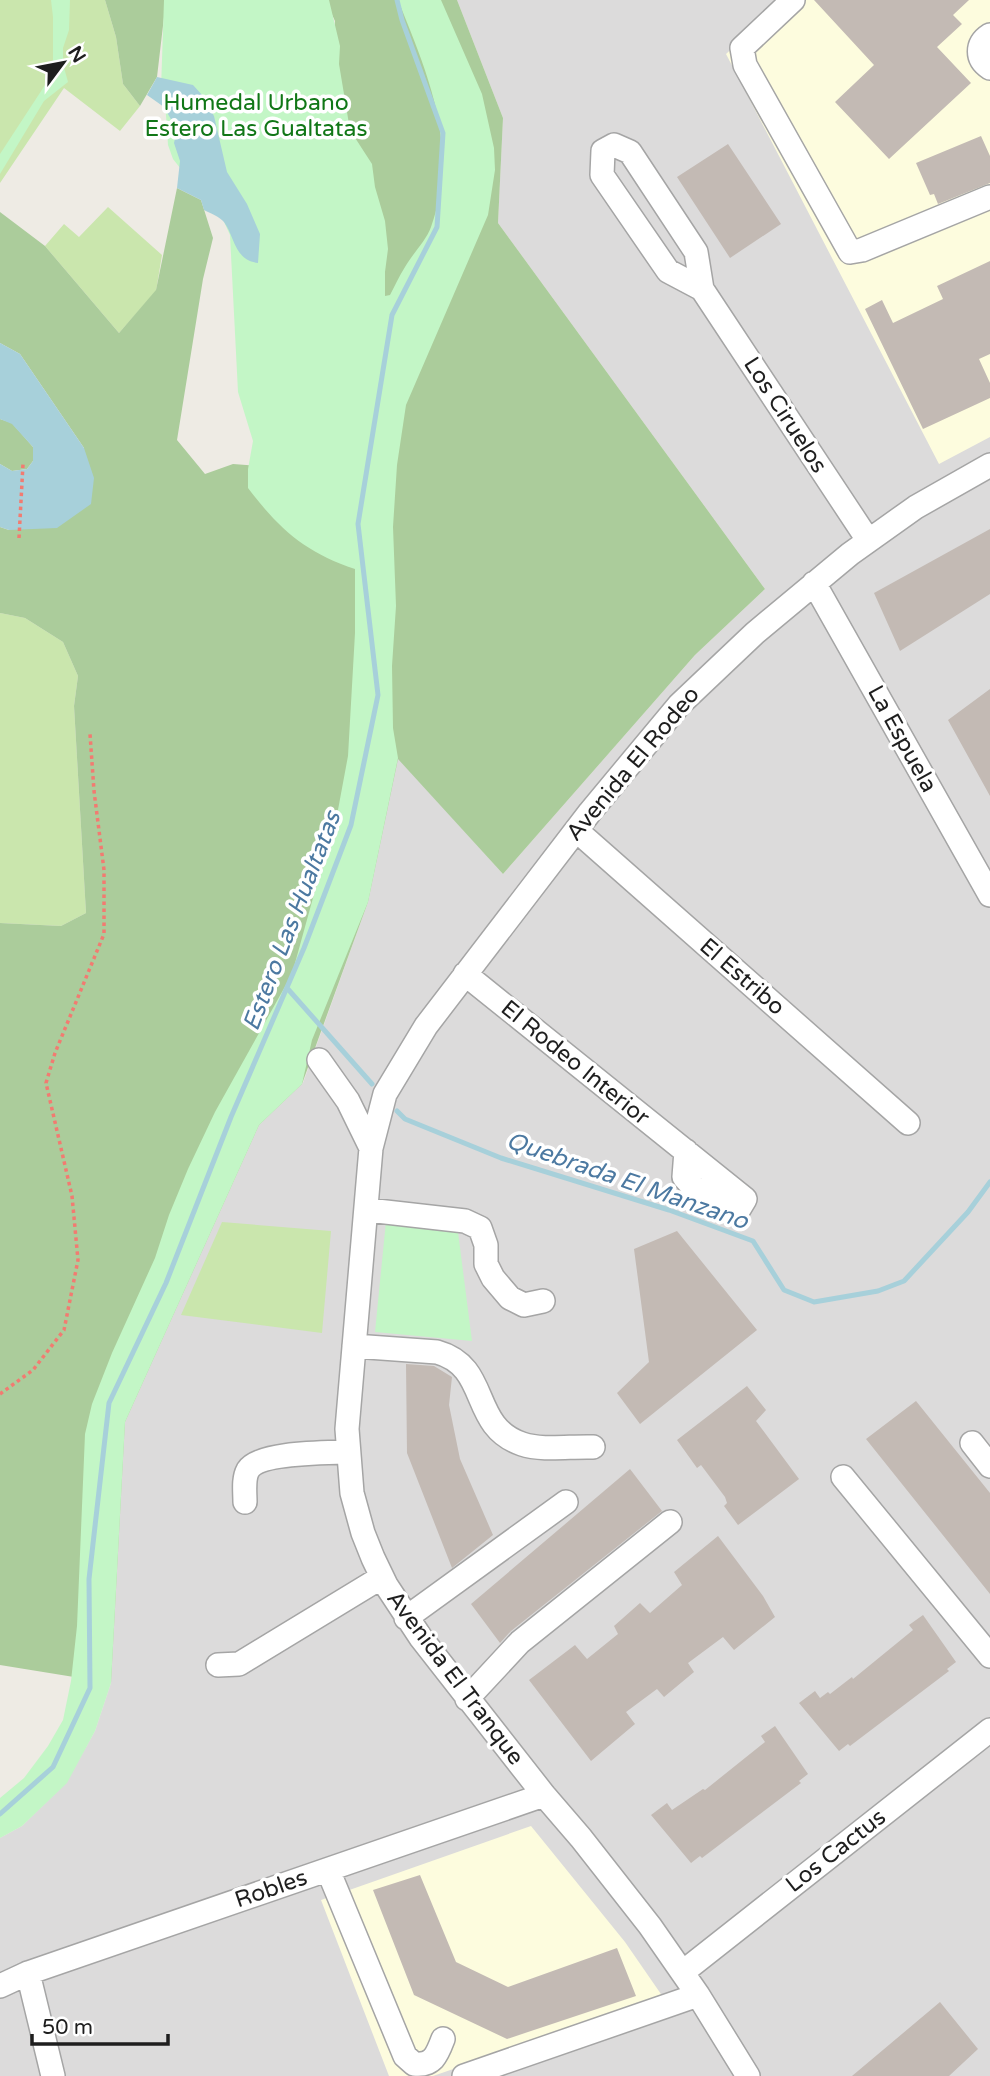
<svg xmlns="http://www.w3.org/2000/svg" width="990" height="2076" font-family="'Varela Round',sans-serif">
<rect width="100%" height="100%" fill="#eeebe4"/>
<path fill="#dcdbdb" d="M457,0h533v2076h-990v-238l22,-12 44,-43 29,-52 16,-48 14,-261 134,-297 44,-42 65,-181 30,-144 105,116 192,-219 70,-66 -267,-366 5,-105z"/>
<path fill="#fdfcde" d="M784,0h206v437l-51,27 -213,-410z
M531,1826l94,116 38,55 -230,79h-44l-68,-176z"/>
<path fill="#cae6ad" d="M0,0h105l11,37 7,47 17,22 -20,25 -56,-43 -64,95z
M108,207l54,48 -6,36 -37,42 -74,-87 19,-22 15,13z
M0,613l25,5 38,24 15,34 -4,30 12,207 -25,13 -61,-3z
M222,1222l109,9 -9,102 -141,-18z"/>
<path fill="#abcc9b" d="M105,0h61l-9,77 -17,29 -17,-22 -7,-47z
M325,0h132l46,118 -5,105 267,366 -70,66 -192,219 -105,-115 -30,143 -66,182 -43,41 -134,297 -14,261 -111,-18v-742l61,3 25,-13 -12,-207 4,-30 -15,-34 -38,-24 -25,-5v-86l9,3 75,-82 -64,-94 -20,-11v-131l45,34 74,87 37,-43 21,-102 24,12 12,38 -10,41 -26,161 28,34 28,-10 52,4 45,-377 5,-70z
M0,419l12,4 21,24v14l-6,8 -15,2 -12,-7z"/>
<path fill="#c3f6c6" d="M51,0h19l-1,30 -6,18v16l5,18 -24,19 -44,73v-20l47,-72 6,-14v-51z
M164,0h165l11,46 -1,18 11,66 22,34 3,23 10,34 3,28 -3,23v24l5,-1c5,-9 9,-19 15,-28 8,-14 21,-26 26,-40 29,-81 -3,-152 -33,-227h43l41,94 12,54 1,22 -7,45 -82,190 -9,60 -4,62 3,79 -4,60 1,62 5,30 -30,144 -56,138 -10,44 -43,41 -134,297 -14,261 -16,48 -28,52 -45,43 -22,12v-40l24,-20 24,-32 15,-26 8,-39 6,-55 8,-192 7,-30 20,-51 43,-95 14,-43 19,-46 27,-57 77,-138 24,-87 16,-45 16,-86 7,-123v-64c-49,-16 -76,-40 -107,-81v-19l5,-28 -15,-49 -8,-157 -9,-20 -11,-9 -37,-47 -5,-14 -2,-30 -5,-26z
M386,1221l72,11 14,109 -97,-9z"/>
<path fill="#a7d0da" d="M157,77l36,8 10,11 11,20 13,56 20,32 13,30 -2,29c-24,-3 -23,-26 -34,-41 -4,-5 -14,-9 -20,-12l-3,-10 -24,-12 3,-27 -6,-18 3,-13 -13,-23 -17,-12z
M0,343l20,11 64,94 10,30 -3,26 -34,24 -48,2 -9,-3v-63l12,7 15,-2 6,-8v-14l-21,-23 -12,-5z"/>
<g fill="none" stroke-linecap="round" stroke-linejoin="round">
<path stroke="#a7d0da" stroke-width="5" d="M287,988l85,96
M397,1111l8,8 96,39 168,52 84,31 31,49 30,12 64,-11 26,-10 64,-69 22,-30
M0,1814l53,-47 37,-79 -1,-109 20,-176 57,-120 65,-166 73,-169 47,-123 27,-130 -20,-171 34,-209 45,-88 6,-94 -41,-113 -5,-20"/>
</g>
<path fill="#c3bab4" d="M814,0h155l-16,15 9,9 -25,23 34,36 -82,76 -54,-57 39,-37z
M981,136l9,20v27l-52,21 -4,-10 -4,1 -14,-32z
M728,144l53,80 -51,34 -53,-81z
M990,261v93l-11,5 11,24v15l-67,31 -58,-120 17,-9 11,23 50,-24 -6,-13z
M990,529v65l-90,57 -26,-58z
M990,689v107l-42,-76z
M677,1231l80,99 -117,94 -23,-31 32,-31 -15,-113z
M406,1364l28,2 18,11 -3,28 11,54 33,76 -41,33 -45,-115z
M747,1386l19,24 -10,11 43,58 -61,46 -14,-19 3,-3 -2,-6 -24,-32 -4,3 -20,-28z
M916,1401l74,92v101l-124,-155z
M630,1469l32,42 -151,120 -11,12 -29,-39z
M718,1536l45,60 12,21 -41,33 -11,-13 -35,26 6,9 -30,25 -7,-8 -31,23 9,12 -44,37 -62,-81 46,-35 12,14 31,-25 -4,-8 26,-23 10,10 32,-28 -8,-13z
M923,1615l33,47 -9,7 2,2 -99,75 -2,-2 -9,7 -40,-48 16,-12 5,7 8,-6 2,2 22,-17 1,2 60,-49 -4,-5z
M775,1726l33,48 -9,7 2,2 -99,75 -2,-2 -9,7 -40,-48 16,-12 5,7 31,-21 2,1 60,-48 -4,-6z
M420,1875l36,87 52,25 109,-39 19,48 -129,43 -93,-44 -41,-105z
M940,2002l38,47 -29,27h-97z"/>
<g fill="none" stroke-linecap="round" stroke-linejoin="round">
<defs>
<path id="minor" d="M793,0l-51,48 3,17 105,187 12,-2 128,-53
M990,35c-14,9 -14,24 0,33
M702,289l-34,-18 -66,-96 1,-24 11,-6 16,7 66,100 6,37 166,251
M814,583l176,312
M576,830l332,293
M465,974l280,225 -6,10 -45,-21 -10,-11 2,-26
M319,1060l29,41 23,47 -24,281 5,64 11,40 10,25 13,27 35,53 123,157 37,43 69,88 48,69 50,81
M371,1148l14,-54 41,-68 164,-214 89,-107 76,-72 95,-79 66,-47 74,-42
M368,1210l97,11 15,7 6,17v19l7,14 17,20 14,7 19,-4
M354,1346l83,6c54,15 32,74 85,92 21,7 49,2 71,3
M972,1443l18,23
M843,1477l147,179
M245,1502c0,-10 -2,-23 3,-32 11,-18 79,-17 100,-18
M406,1618l160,-116
M218,1665l21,-1 143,-87
M467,1699l53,-57 150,-120
M328,1870l77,186 9,8c19,2 23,-9 29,-25
M683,1972l307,-242
M28,1973l25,103
M0,1986l28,-13 516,-178
M464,2076l234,-81"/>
</defs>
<use href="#minor" stroke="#a5a5a5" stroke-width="26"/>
<path stroke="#f27b71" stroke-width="3.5" stroke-dasharray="3.5 3.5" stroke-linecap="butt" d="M19,538l4,-74
M0,1394l33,-24 31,-40 14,-70 -6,-64 -26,-113 9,-30 49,-119v-64l-10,-79 -4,-57"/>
<use href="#minor" stroke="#fff" stroke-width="23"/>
</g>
<g text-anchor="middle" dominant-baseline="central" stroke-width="7" stroke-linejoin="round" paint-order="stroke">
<g font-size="23" fill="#117717" stroke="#fff">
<text x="256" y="103">Humedal Urbano<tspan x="256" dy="26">Estero Las Gualtatas</tspan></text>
</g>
<g font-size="23" fill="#1e1e1e" stroke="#fff">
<text transform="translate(785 415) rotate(57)">Los Ciruelos</text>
<text transform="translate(902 739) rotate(61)">La Espuela</text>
<text transform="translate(633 764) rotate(-50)">Avenida El Rodeo</text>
<text transform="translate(742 977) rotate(41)">El Estribo</text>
<text transform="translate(575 1063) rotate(39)">El Rodeo Interior</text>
<text transform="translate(455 1678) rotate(53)">Avenida El Tranque</text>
<text transform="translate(836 1851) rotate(-38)">Los Cactus</text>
<text transform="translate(271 1889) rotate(-19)">Robles</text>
</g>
<g font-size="24" font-style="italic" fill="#4c79a1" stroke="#fff">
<text transform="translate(292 921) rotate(-69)">Estero Las Hualtatas</text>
<text transform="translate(627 1181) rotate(19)">Quebrada El Manzano</text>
</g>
</g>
<g transform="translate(63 63) rotate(58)" stroke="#ffffff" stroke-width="5" paint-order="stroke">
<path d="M0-5L12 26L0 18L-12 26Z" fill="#1e1e1e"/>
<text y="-10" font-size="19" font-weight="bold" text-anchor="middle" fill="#1e1e1e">N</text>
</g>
<path d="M32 2034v10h136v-10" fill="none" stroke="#1e1e1e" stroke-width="3.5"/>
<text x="42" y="2034" font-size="21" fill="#1e1e1e" stroke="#ffffff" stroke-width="5" paint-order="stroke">50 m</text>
</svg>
